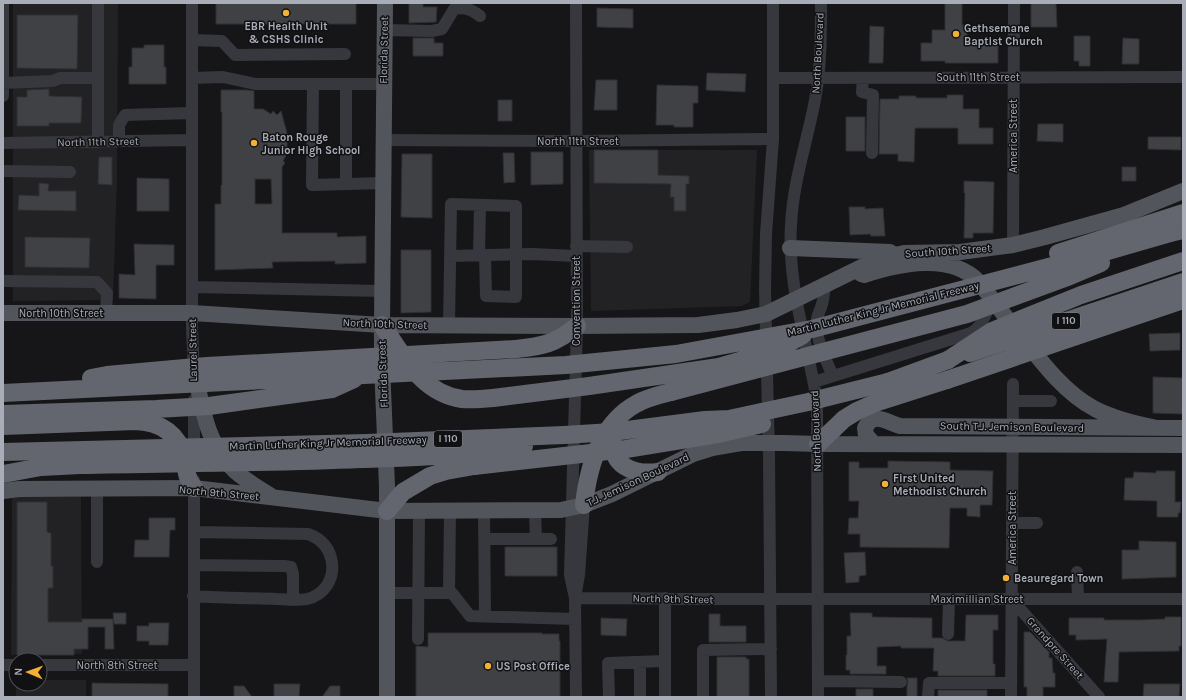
<svg xmlns="http://www.w3.org/2000/svg" width="1186" height="700" font-family="Karla,sans-serif">
<rect width="100%" height="100%" fill="#161618"/>
<path fill="#222225" d="M13,3h105l-1,173 -4,124 -100,1z
M589,150h168l-7,152 -8,4 -151,5z
M12,497h69l1,157 -71,1z
M40,680h46v17h-70v-13h24z"/>
<path fill="#404145" stroke="#303034" fill-rule="evenodd" d="M216,3h140v21h-140z
M409,3h14v4h14l-1,15 -27,1z
M945,3h17v22h5v18h31v20h-53v-2h-24v-18h11v-13h13z
M1031,3h25l1,24h-26z
M597,8l36,1v19l-36,-1z
M17,15h61l-1,54 -60,-1z
M870,26l14,1 -1,36h-14z
M1074,36h16v30h-11v-5h-5z
M413,38h21v5h9v13h-30z
M1123,38l16,1v25h-17z
M144,45h20v22h2v17h-37v-17h3v-19h12z
M707,73l39,1 -1,18 -39,-2z
M596,80h21v30h-23z
M657,85l41,1v17h-5v24h-19v-2h-18z
M49,89v7l33,1 -1,26h-32v3h-32v-29h10v-7z
M221,90h26l7,1v18h9l8,5 2,-3 4,4 4,-4 6,22v20l-4,8 2,2 -3,4v66h55v4l29,-1v27l-31,1v-3l-63,1 1,6 -58,2v-66h6v-19h1v-73h-1zM255,179h16l1,25h-17z
M947,95h16v14h16v19h14v16h-35v-16h-43l-1,34 -16,-1v-7h-19l1,-55h19v-3h17v2h31z
M498,100h14v21h-14z
M846,117h19v34h-19z
M1038,124h25v18l-26,-1z
M1148,137h33v13l-33,-1z
M594,150h64v25l31,1v8h-3v27h-12v-14h-4l1,-13 -77,-1z
M531,152h32v32l-32,1z
M503,153h11l1,29 -11,1z
M402,154h30v64l-31,-1z
M99,157h13v28l-14,-1z
M1122,167h14v14h-14z
M137,178l32,1v32h-32z
M964,181l30,1 -1,51h-20v5h-9l1,-45h-1z
M39,183l10,1 -1,7h28v20l-58,-1 1,-15 20,1z
M849,207h16v2l18,-1 2,28h-14l-1,-2 -20,1z
M25,237l65,1 -1,30 -64,-1z
M134,244l40,1v20h-18v34l-37,-1v-24l16,1z
M401,250h30v62l-30,1z
M1180,333v17l-30,1 -1,-17z
M1153,377l30,1v36l-30,-1z
M888,461l62,1v8l43,1 -1,34h-12v12l-13,-1v-8h-17l-1,40 -89,-1v-13h-12l1,-16h9l1,-17h-10v-39h10v6h29z
M1156,471h19v31h6l-1,11h-2v4h-21v-16l-33,-1 1,-22h8l1,-6 22,1z
M17,502h30v30l4,1v33h2v22h-5v34h34v-3h31l1,30h-9v-22h-17v22h-14v6h-57z
M149,518h26v12h-5l-1,27h-35l1,-17h14z
M1139,541l37,1v35l-54,2v-29h17z
M505,547h52v29h-52z
M865,552l1,23 -7,1v6l-13,1 -2,-30z
M113,613h13v11h-12z
M850,613h22v4l60,1v20h10l6,3h17l1,-26h32v15h-5v34h2v12h-57v-5h-5l1,-23h-33v-2l-24,1v19h9v8h-36v-4h-4v-15h1v-19h4z
M709,614h11v12h26v16h-37z
M1165,617h16v29h-2v5l-60,1 -1,30h-14l3,-43 -31,1v-5h-7v-17h35v2h36l25,-1z
M601,618l26,1 -1,17 -25,-1z
M149,623h20l-1,22h-19v-4h-12v-15h12z
M1024,632h6l5,5 1,2h1l12,13v6h3l1,15h2v14h-12v10h-16v-10h-3z
M428,633h114v1h17v7h1v56h-144v-51l12,1z
M717,657h29v2h3v38h-32z
M907,678h10v19h-10v-10l1,-5z
M92,683l76,1v13h-76z
M274,684h26l-1,13h-25z
M1144,684h36l-1,13h-36z
M234,686h10l8,11h-18z
M330,686h10v11h-18z
M856,689h17v8h-17z
M938,690h49v7h-49z"/>
<g fill="none" stroke-linecap="round" stroke-linejoin="round">
<path stroke="#37383d" stroke-width="12" d="M192,3v324l2,47
M385,30l47,1 10,-2 12,-20c11,-2 17,0 26,7
M192,40l30,1 13,14 110,-1
M192,78l31,-1 32,7h129
M773,78l410,-1
M863,78l-1,14 11,3 -1,58
M3,83l50,-2 7,-3h38
M313,84l-1,101 71,-2
M346,84v100
M3,96v-93
M383,140l193,1 197,-2
M119,141v-16l6,-10 67,-2
M98,142v-139
M3,143l189,-3
M3,171l67,1
M1013,245l1,-242
M576,246l51,1
M479,255l1,-50
M450,256l82,-2 44,2
M3,281l94,1 10,11 -1,20
M825,285c-1,6 -1,13 -3,19 -1,5 -4,9 -5,15 -2,20 8,39 16,57
M192,287l190,4
M449,325l2,-121 65,2v91l-30,-1 -1,-41
M814,382l157,-49c15,-9 11,-20 23,-29
M194,400v54
M1013,401h38
M484,511l1,105
M535,511l1,28
M1012,523h25
M485,539h66
M97,562v-73
M194,565l90,1 7,1 2,7v25
M1077,572l1,27
M387,593h65l18,23 105,3
M449,593l1,-82
M193,596c28,2 56,2 83,3 10,0 22,2 31,0 17,-4 27,-19 25,-36 -2,-15 -10,-24 -24,-29l-114,-2
M575,598l179,1h429
M575,598l-5,-23 7,-249 -1,-323
M1012,600l87,97
M948,634l1,-35
M418,639l1,-127
M640,662v35
M3,665h13
M40,665h154
M819,681l82,1
M194,697v-217
M576,697l-1,-99 4,-23 5,-70
M609,697l-1,-34 56,-2
M665,697v-99
M703,697v-47l68,-1
M771,697l-2,-241 -4,-167 1,-55 7,-95v-136
M818,697l-1,-295c-9,-59 -30,-116 -26,-177 2,-43 16,-83 24,-125 6,-32 6,-65 6,-97
M928,697l1,-14h82
M1011,697l2,-313"/>
<path stroke="#53555c" stroke-width="16" d="M385,3l-3,322v40l5,121v211
M790,248l100,4
M861,274l3,1c35,-11 86,-23 115,7 14,18 28,37 43,55 21,27 43,56 73,72 20,10 40,15 62,19
M3,313h189l190,12 195,1 121,-1 39,-5 29,-6 114,-56 24,-5 56,-1 53,-7 32,-8 79,-22 59,-24
M195,372c7,35 12,74 40,99 11,10 24,17 36,25
M874,444l-8,-9 -1,-7c9,-17 21,-6 35,-2l283,2
M3,491l16,-2 175,-1 193,23 174,-1 23,-5 28,-11 81,-40 19,-6 29,-5h43l34,1 365,1"/>
<path stroke="#63666e" stroke-width="18" d="M1170,233l13,-3
M382,325c22,31 39,68 80,74 10,1 21,0 31,-1
M516,349c27,-3 39,-5 61,-23
M888,382l60,-22
M3,426l132,-5c26,1 43,12 50,38 1,6 1,13 3,18 1,4 4,8 6,11
M612,436c-1,30 20,39 46,36
M818,444l26,-25 13,-8 18,-8 72,-23
M3,474l38,-7 39,-2
M584,505c4,-37 16,-81 52,-101 10,-6 23,-9 35,-12
M387,511l16,-19 27,-16 16,-5 28,-5"/>
<path stroke="#63666e" stroke-width="18" d="M1058,253l125,-40
M970,353l213,-71
M948,360l44,-29 89,-36 102,-34
M91,378l16,-3 100,-9 309,-17
M947,380l236,-80
M671,392l296,-78 103,-38 31,-13
M3,393l563,-28 110,-11 136,-25 282,-74 76,-22
M493,398l96,-12 130,-19 58,-17 26,-15
M3,414l153,-5 53,-3 123,-17 22,-10
M3,452l364,-9 197,-8 48,-3 93,-12 24,-1 79,-17 80,-20
M80,465c93,-2 187,-2 281,-6 54,-2 110,-3 163,-13
M474,466l152,-17 92,-15 44,-10"/>
</g>
<g fill="#f2b134" stroke="#111113" stroke-width="1.5">
<circle cx="286" cy="13" r="4"/>
<circle cx="956" cy="34" r="4"/>
<circle cx="254" cy="143" r="4"/>
<circle cx="885" cy="484" r="4"/>
<circle cx="1006" cy="578" r="4"/>
<circle cx="488" cy="666" r="4"/>
</g>
<g text-anchor="middle" dominant-baseline="central" stroke-width="3" stroke-linejoin="round" paint-order="stroke">
<g fill="#111113" stroke="#7b7e86" stroke-width="1">
<rect x="1052" y="313" width="28" height="16" rx="3"/>
<rect x="434" y="431" width="28" height="16" rx="3"/>
</g>
<g font-size="10" font-weight="bold" fill="#a8adb8">
<text x="1066" y="321">I 110</text>
<text x="448" y="439">I 110</text>
</g>
<g font-size="11" font-weight="bold" fill="#a8adb8" stroke="#111113" text-anchor="start">
<text x="286" y="26" text-anchor="middle">EBR Health Unit<tspan x="286" dy="13">&amp; CSHS Clinic</tspan></text>
<text x="964" y="28">Gethsemane<tspan x="964" dy="13">Baptist Church</tspan></text>
<text x="262" y="137">Baton Rouge<tspan x="262" dy="13">Junior High School</tspan></text>
<text x="893" y="478">First United<tspan x="893" dy="13">Methodist Church</tspan></text>
<text x="1014" y="578">Beauregard Town</text>
<text x="496" y="666">US Post Office</text>
</g>
<g font-size="11" fill="#a8adb8" stroke="#111113">
<text transform="translate(384 50) rotate(-89)">Florida Street</text>
<text transform="translate(818 53) rotate(-87)">North Boulevard</text>
<text x="978" y="77">South 11th Street</text>
<text transform="translate(1013 136) rotate(-90)">America Street</text>
<text x="578" y="141">North 11th Street</text>
<text transform="translate(98 142) rotate(-1)">North 11th Street</text>
<text transform="translate(948 251) rotate(-4)">South 10th Street</text>
<text transform="translate(576 301) rotate(-90)">Convention Street</text>
<text transform="translate(883 309) rotate(-14)">Martin Luther King Jr Memorial Freeway</text>
<text x="61" y="313">North 10th Street</text>
<text transform="translate(385 324) rotate(2)">North 10th Street</text>
<text transform="translate(193 350) rotate(-91)">Laurel Street</text>
<text transform="translate(383 374) rotate(-92)">Florida Street</text>
<text transform="translate(1012 427) rotate(1)">South T.J. Jemison Boulevard</text>
<text transform="translate(816 431) rotate(-92)">North Boulevard</text>
<text transform="translate(328 443) rotate(-2)">Martin Luther King Jr Memorial Freeway</text>
<text transform="translate(638 480) rotate(-25)">T.J. Jemison Boulevard</text>
<text transform="translate(219 493) rotate(5)">North 9th Street</text>
<text transform="translate(1012 528) rotate(-90)">America Street</text>
<text transform="translate(673 599) rotate(1)">North 9th Street</text>
<text x="977" y="599">Maximillian Street</text>
<text transform="translate(1055 648) rotate(48)">Grandpre Street</text>
<text x="117" y="665">North 8th Street</text>
</g>
</g>
<rect width="1186" height="700" fill="none" stroke="#a8adb8" stroke-width="8"/>
<g transform="translate(28 672) rotate(272)"><circle r="19" fill="#111113" stroke="#4d4f55"/>
<path d="M0-3L7 15L0 10L-7 15Z" fill="#f2b134"/>
<text y="-6" font-size="11" font-weight="bold" text-anchor="middle" fill="#a8adb8">N</text>
</g>
</svg>
